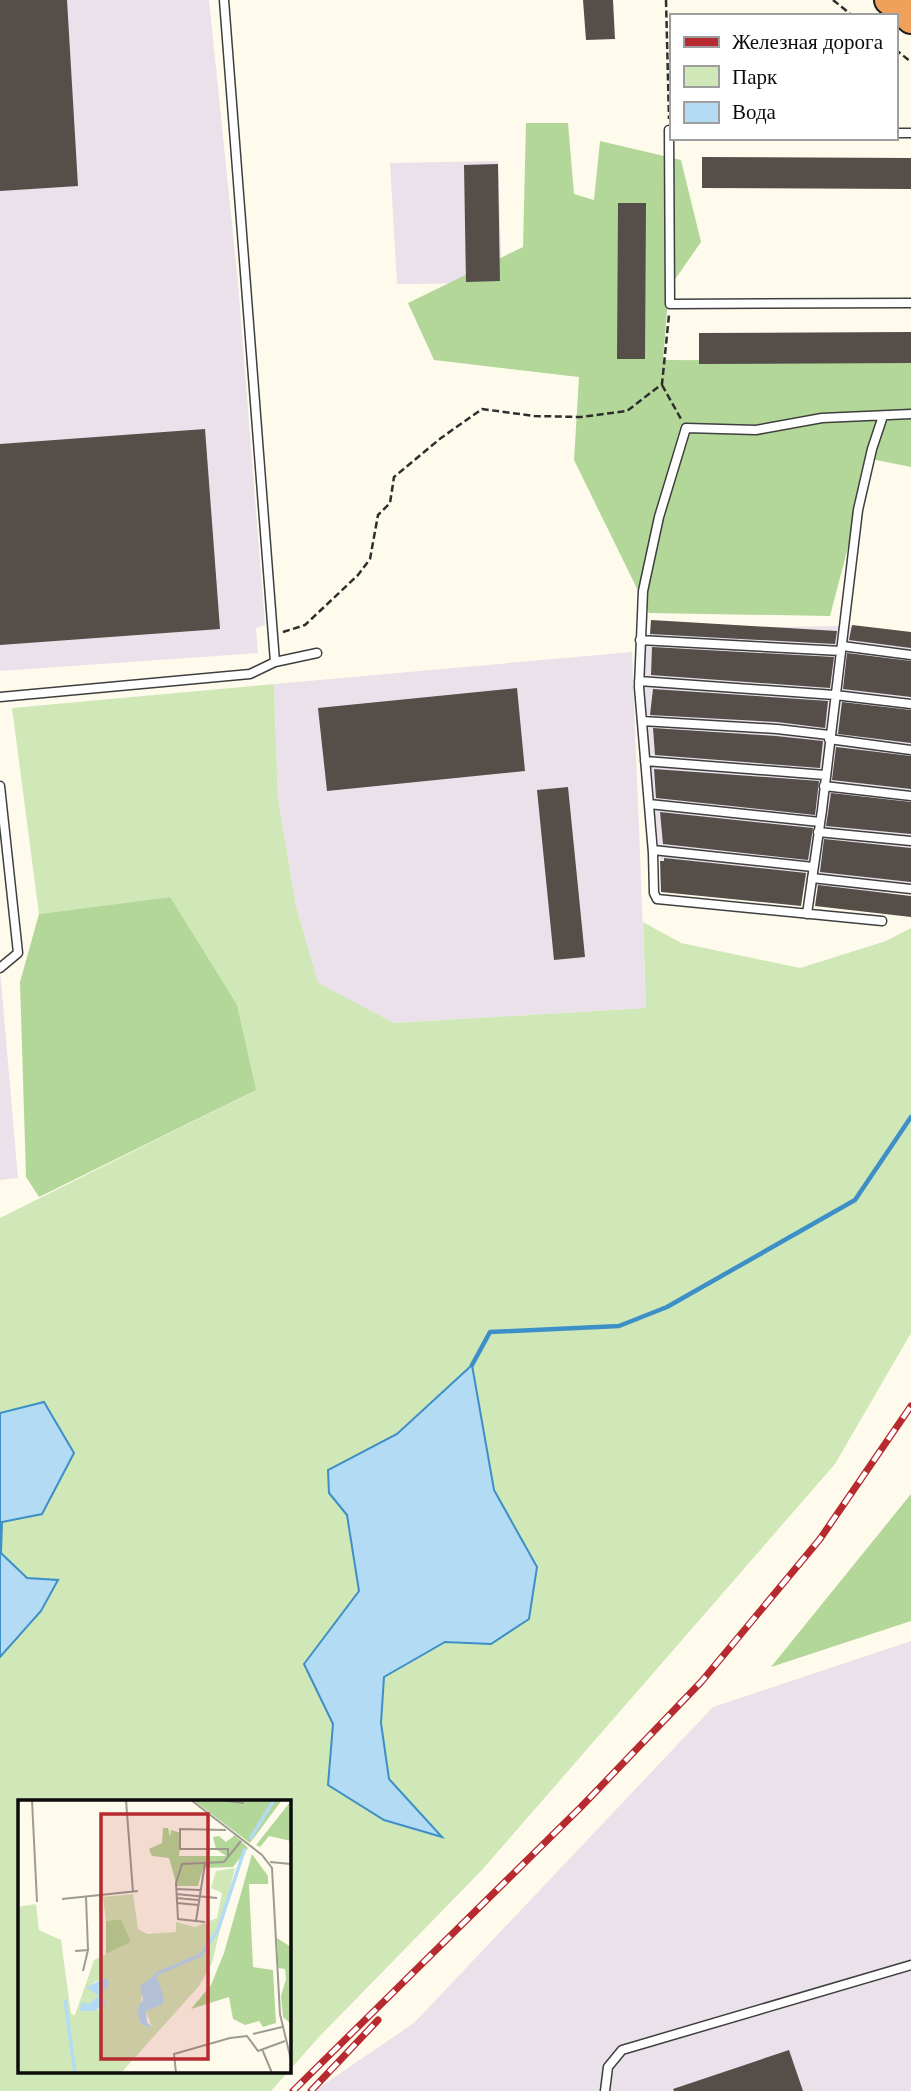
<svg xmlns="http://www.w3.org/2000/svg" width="911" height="2091" font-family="Georgia,serif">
<rect width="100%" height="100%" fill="#fefbec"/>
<path fill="#eae1eb" d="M0,0h209l29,283 27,342 -9,3 2,25 -258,18z
M498,161l4,122 -105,1 -7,-121z
M844,626l67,11v257l-249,-17 -25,-225 16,-23z
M632,652l14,356 -252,15 -76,-39 -22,-78 -18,-107 -4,-115z
M0,970l18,208 -18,2z
M911,1641v450h-597l100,-68 299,-316z"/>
<path fill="#d0e7b8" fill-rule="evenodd" d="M274,684l4,115 18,107 22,77 76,40 252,-15 -3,-86 38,21 119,25 86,-27 25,-13v405l-76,131 -353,406 -164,168 -29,33v-269h-270v270h269l-17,19h-271v-434l41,-46 17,-31 -31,-2 -26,-25v-31l41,-8 32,-61 -30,-51 -44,11v-195l256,-128 -86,-193 -131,17 -27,-206zM472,1365l22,125 43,77 -9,52 -37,25 -46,-2 -61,35 -3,46 8,56 52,57 -113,-51 5,-61 -29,-60 55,-73 -12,-76 -18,-22 -1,-23 69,-36z"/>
<path fill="#b3d798" d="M526,123h42l6,71 20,6 6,-59 81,19 20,82 -32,46 -6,72 248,1v106l-40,-8 -41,157 -181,-3 -75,-153 5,-83 -145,-17 -26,-57 115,-56z
M170,897l67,108 19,85 -217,107 -13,-20 -6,-195 19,-68z
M911,1494v127l-140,46z"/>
<path fill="#b3dbf4" stroke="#3d8fc8" stroke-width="2" d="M472,1365l22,125 43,77 -8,52 -38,25 -46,-2 -61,35 -3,46 8,56 53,58 -58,-17 -56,-35 5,-61 -29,-60 55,-73 -12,-76 -18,-22 -1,-23 69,-36z
M44,1402l30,51 -32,61 -40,8 -1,31 26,25 31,2 -17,31 -41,46v-244z"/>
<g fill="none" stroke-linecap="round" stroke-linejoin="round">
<path stroke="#3d8fc8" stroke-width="4.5" d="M472,1365l18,-33 129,-6 48,-19 188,-107 56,-83"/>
</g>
<path fill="#554e49" d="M0,0h67l11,186 -78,5z
M583,0h30l2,39 -29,1z
M702,157l209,1v31l-209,-1z
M498,164l2,117 -34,1 -2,-117z
M618,203h28l-1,156h-28z
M911,332v31l-212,1v-31z
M205,429l15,200 -220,16v-201z
M651,620l186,11 -2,13 -185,-10z
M852,625l59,7v16l-62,-8z
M652,647l182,10 -4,31 -179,-13z
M847,653l64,8v36l-68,-8z
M517,688l8,83 -198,20 -9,-83z
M653,689l175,12 -3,27 -48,-6 -127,-7z
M842,702l69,8v33l-73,-9z
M653,728l123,8 47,5 -3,27 -165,-13z
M836,747l75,9v33l-79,-9z
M654,769l165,12 -4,34 -159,-17z
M568,787l17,170 -31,3 -17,-170z
M831,793l80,9v32l-85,-8z
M660,812l153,16 -5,32 -145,-16z
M824,839l87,9v34l-91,-10z
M664,858l142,15 -5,33 -140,-14 -1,-31h4z
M818,885l93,11v21l-96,-11z
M789,2050l14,41h-129l-1,-2z"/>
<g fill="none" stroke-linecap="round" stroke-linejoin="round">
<defs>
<path id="lane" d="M224,0l51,662
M671,130h-2l1,174 241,-1
M895,133h16
M640,640l201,11
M842,646l69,9
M639,681l196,14 76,9
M0,697l250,-23 25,-12 42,-9
M642,721l135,8 52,6
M829,739l82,11
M645,761l180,14
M0,786l18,167 -18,15
M824,786l87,10
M649,804l171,18
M818,832l93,9
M653,850l160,17
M812,878l99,11
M807,914l15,-104 36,-300 14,-61 11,-33
M882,921l-225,-22 -3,-6 -1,-40 -14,-166 4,-96 16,-74 27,-89 70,2 66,-12 89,-4
M605,2091l3,-24 14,-17 289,-85"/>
<path id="highway" d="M889,0l22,19"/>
</defs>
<use href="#lane" stroke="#3f3f3f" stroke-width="11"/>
<use href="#highway" stroke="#1d1d1d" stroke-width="32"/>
<path stroke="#2e2e2e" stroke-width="2.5" stroke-dasharray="7 3.5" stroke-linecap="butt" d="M666,0l3,119
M833,0l20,16
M895,49l16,13
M662,385l19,34
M283,632l22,-7 53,-50 12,-16 8,-44 12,-12 4,-26 47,-39 41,-29 52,7 47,1 46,-6 35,-27 7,-69"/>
<use href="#lane" stroke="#fff" stroke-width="8"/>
<use href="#highway" stroke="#efa05a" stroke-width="28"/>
<defs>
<path id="rail" d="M293,2091l288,-284 121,-126 118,-142 91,-133
M311,2091l67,-71"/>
</defs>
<use href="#rail" stroke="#b72a2f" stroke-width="7"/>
<use href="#rail" stroke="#fff" stroke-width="4.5" stroke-dasharray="13" stroke-linecap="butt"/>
</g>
<g transform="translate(18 1800)">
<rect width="273" height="273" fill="#fefbec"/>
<path d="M217,68l-23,95 -13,23 -78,87h-103v-166l18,-3 3,26 22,10 10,74 4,1 19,-55 37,-18 -10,-23 -15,2 -3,-24 30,-3 5,35 9,5 29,-2v-10l19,5 22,-9 5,-25 -11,-5 5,-17zM78,181l14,3 -9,8 -1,17 -5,2 -7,-7 11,-8 -9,-10zM141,189l5,9 -18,13 6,17 -12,-5 2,-31z" fill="#d0e7b8" fill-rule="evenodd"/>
<path d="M175,0h89l-32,43zM273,1v40l-22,-5 -9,11 -4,-2zM145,28h5l2,9 1,-7 10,3 -2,23h47l-10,-7 -3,-12 6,-1 7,6 9,-7 13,13 -15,19 -30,1 -5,18h-21l-8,-28 -17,-2 -3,-7 13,-6zM234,54l16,22v8h-19l4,83 20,3 3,53 -13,4 -4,-6 -14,4 -12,-6 -4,-22 -38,12 20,-24 13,-32zM103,119l10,23 -25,12v-33zM259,138l14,9v77l-8,-7 -2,-21 5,-17 -1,-10 -7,-1z" fill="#b3d798"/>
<path d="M138,174l8,24 -1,6 -17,7 1,11 6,7 -13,-6 -3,-14 6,-9 -3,-14zM88,178l4,6 -9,9 5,10 -11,8h-15l1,-9 7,2 11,-8 -13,-9z" fill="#b3dbf4"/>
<path fill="none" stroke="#b3dbf4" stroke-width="3.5" d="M232,39l24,-39M138,174l45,-19 17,-25 27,-82M47,200l10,73"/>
<path fill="none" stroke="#9d9b92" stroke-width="2" d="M14,0l5,102M108,0l7,92M173,0l71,55 10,13 8,146 11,46M201,0l25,3M208,30l-46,-1v20h48v8M252,62l21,2M158,89l24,1M158,94l41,4M82,96l1,31M158,98l22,2M44,99l76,-8M159,103l21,2M178,121l9,-58M187,122l-27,-3 -2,-36 6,-19 42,-2 17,-21M57,151l13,-1 -2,-53M65,171l5,-21M235,234l29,-7M244,249l10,24M158,273l-2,-19 56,-16 17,-2 11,15 27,-10"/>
<path fill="#b72a2f" fill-opacity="0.15" stroke="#b72a2f" stroke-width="3.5" d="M83,14h107v245h-107z"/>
<rect width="273" height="273" fill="none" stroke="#0c0c0c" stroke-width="3.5"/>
</g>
<rect x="670" y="14" width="228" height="126" fill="#ffffff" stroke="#9e9e9e" stroke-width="2"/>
<rect x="684" y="37" width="35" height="10" fill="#b72a2f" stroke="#9e9e9e" stroke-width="2"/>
<text x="732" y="49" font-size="21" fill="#0c0c0c">Железная дорога</text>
<rect x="684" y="66" width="35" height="21" fill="#d0e7b8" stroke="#9e9e9e" stroke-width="2"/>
<text x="732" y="84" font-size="21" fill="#0c0c0c">Парк</text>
<rect x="684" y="102" width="35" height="21" fill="#b3dbf4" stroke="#9e9e9e" stroke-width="2"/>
<text x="732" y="119" font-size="21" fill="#0c0c0c">Вода</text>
</svg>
